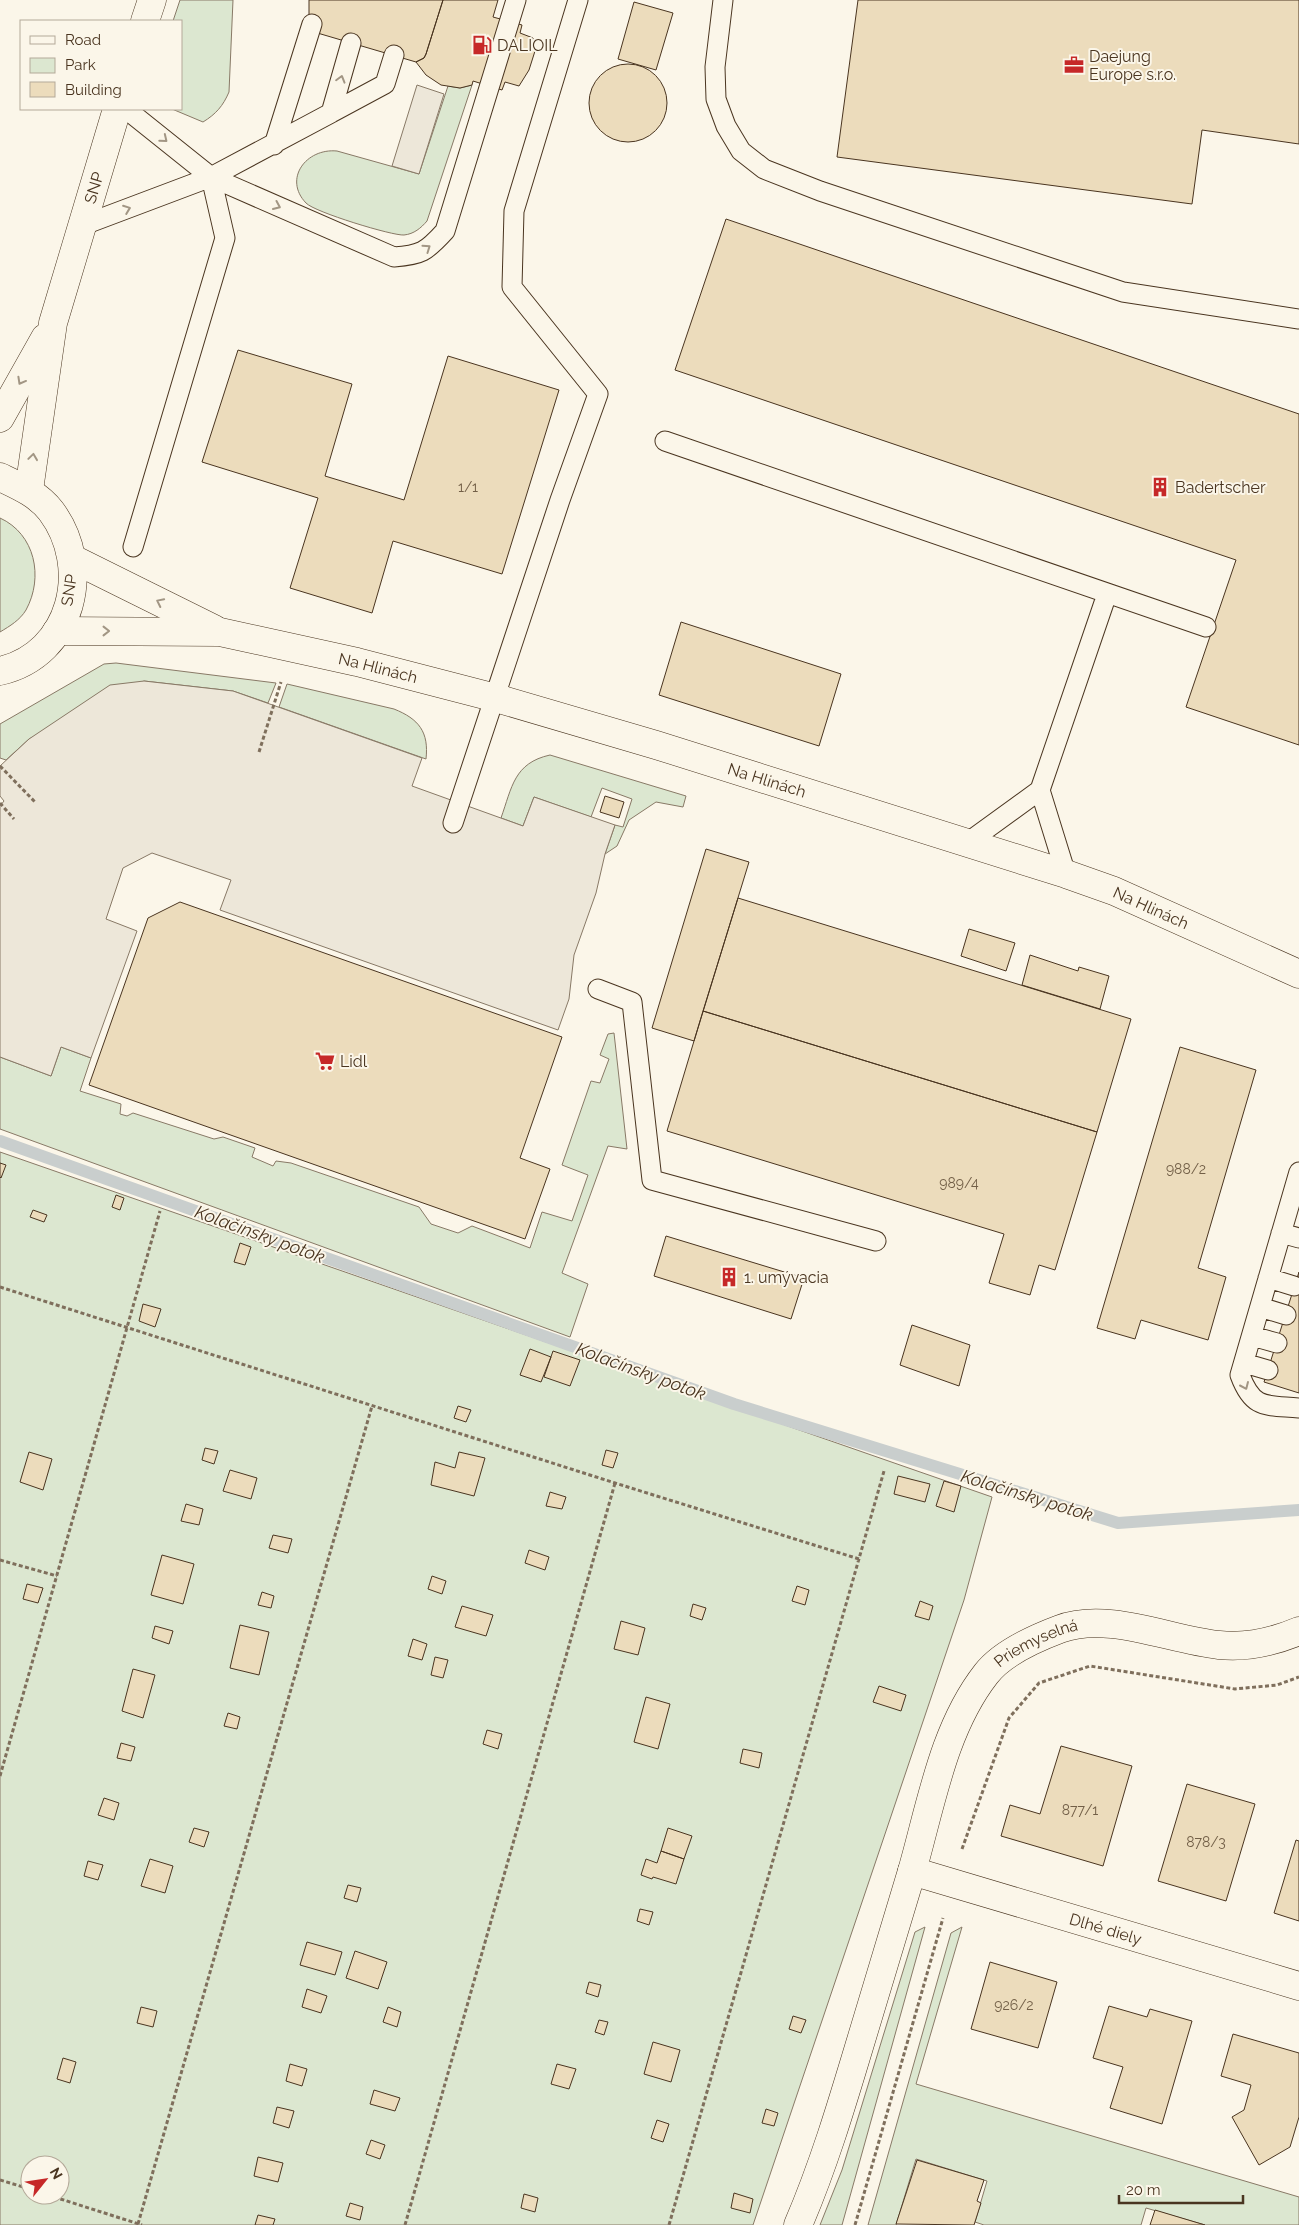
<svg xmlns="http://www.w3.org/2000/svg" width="1299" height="2225" font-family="Raleway,sans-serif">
<rect width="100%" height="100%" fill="#fbf6e9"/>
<path fill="#dce7d0" stroke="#887966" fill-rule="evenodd" d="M180,0h53l-4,92c-6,14 -13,22 -26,30l-31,-13h9v-88h-8z
M472,85l-45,136c-6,7 -13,13 -23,14 -11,1 -90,-23 -98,-32 -23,-24 0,-55 31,-52l82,23 29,-88 12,2z
M0,518c35,16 44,59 26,92 -6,10 -16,16 -26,22z
M116,663l160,20 -8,20 -35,-12 -89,-10 -115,58 -23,21 -6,-2v-34l104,-60z
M287,684l107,25c25,10 35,23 32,50l-147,-52z
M550,755l136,41 -3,11 -27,-5 -27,18 -12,26 -12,8 10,-29 8,2 9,-28 -30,-11 -11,29 -57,-20 -11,29 -22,-8c11,-31 13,-55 49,-63z
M614,1033l13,116 -19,-3 -46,127 26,11 -18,53 -570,-208v-72l51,19 10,-29 30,11 -11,33 41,13 -1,10 7,2 6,-3 81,26 9,-2 32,11 -3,9 21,9 3,-5 15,2 128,44 12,17 27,9 14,-7 58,22 12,-36 30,9 16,-46 -26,-10 29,-84 9,2 9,-24 -9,-4 8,-21z
M0,1152l992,345 -28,103 -211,625h-753zM30,2165h30v30h-30z
M925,1927l-83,298h-22l22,-55 73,-238z
M962,1927l-46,157 383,113v28h-94l-59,-17 -5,17h-157l-9,-3 12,-41 -71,-22 -20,66h-28l83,-292z"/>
<path fill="#ede7d9" stroke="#887966" d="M417,85l27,9 -25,80 -27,-8z
M144,681l89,10 189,67 -10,28 111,40 11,-29 81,28 -10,29 -9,39 -22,62 -5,44 -11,31 -338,-120 11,-30 -79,-27 -29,15 -17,51 31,12 -46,127 -30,-11 -10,29 -51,-19v-251l4,-5 -4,-5v-30l29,-27 81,-54z"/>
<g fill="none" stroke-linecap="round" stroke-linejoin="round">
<path stroke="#c9cecd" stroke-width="12" d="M0,1141l734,263 384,119 181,-13"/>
</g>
<path fill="#ecdcbc" stroke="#4a3520" d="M309,0h134l-17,54 -2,4 -8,4 -102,-30 -5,-18z
M443,0h55l-5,17 29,8 -2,8 13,5 2,13 -6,19 -10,16 -14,-4 -3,8 -29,-9 -1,4 -12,3 -19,-3 -15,-10 -10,-13 8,-4 2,-4z
M858,0h441v144l-97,-14 -10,74 -355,-47z
M634,2l39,11 -17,57 -38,-11z
M589 103a39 39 0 1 1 78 0a39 39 0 1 1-78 0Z
M726,219l573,195v331l-113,-38 50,-147 -561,-190z
M238,350l114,34 -27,92 79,24 44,-144 111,34 -57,184 -109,-33 -21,72 -82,-25 28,-90 -116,-36z
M681,622l160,52 -22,72 -160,-51z
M605,796l19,6 -5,16 -19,-6z
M706,849l43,13 -55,179 -42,-13z
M738,898l393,121 -34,113 -394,-121z
M180,902l382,135 -42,121 30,11 -25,70 -436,-154 59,-167z
M969,929l46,14 -9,28 -45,-15z
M1030,955l48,16 1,-4 30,9 -9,33 -78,-24z
M703,1011l394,121 -42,138 -16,-5 -9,30 -41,-12 15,-49 -337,-103z
M1180,1047l76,23 -58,198 28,9 -18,63 -67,-20 -6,19 -38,-11z
M0,1163l6,2 -5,13 -1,-1z
M116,1195l8,3 -4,12 -8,-3z
M33,1210l14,5 -3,7 -14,-5z
M666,1236l138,42 -13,41 -137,-43z
M240,1243l11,4 -6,18 -11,-3z
M1299,1272v121l-35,-11z
M143,1304l18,5 -6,18 -16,-6z
M912,1325l58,20 -11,41 -59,-21z
M530,1349l21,8 -10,25 -21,-7z
M553,1351l27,9 -10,26 -26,-9z
M458,1406l13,4 -5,12 -12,-4z
M205,1448l13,3 -4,13 -12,-4z
M606,1450l12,3 -5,15 -11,-3z
M29,1452l23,7 -9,31 -23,-8z
M459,1452l26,6 -11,38 -43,-11 4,-23 20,6z
M230,1470l27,8 -6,21 -28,-8z
M898,1476l32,8 -5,18 -31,-8z
M944,1481l17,5 -7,26 -18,-6z
M550,1492l16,5 -4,12 -16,-3z
M186,1504l17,5 -4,16 -18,-4z
M273,1535l19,4 -4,14 -19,-5z
M529,1550l20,7 -4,13 -20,-7z
M162,1555l32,9 -11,40 -32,-9z
M432,1576l14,5 -4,13 -14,-5z
M27,1584l16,4 -5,15 -15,-4z
M797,1586l12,4 -4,15 -13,-4z
M262,1592l12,4 -3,12 -13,-3z
M920,1601l13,5 -4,14 -14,-4z
M693,1604l13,4 -4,12 -12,-4z
M462,1606l31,9 -7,21 -31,-9z
M621,1621l24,7 -7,27 -24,-6z
M240,1625l29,7 -10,43 -29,-7z
M155,1626l18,5 -4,13 -17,-6z
M413,1639l14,5 -5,16 -14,-4z
M435,1657l13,3 -5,18 -12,-3z
M133,1669l22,6 -12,43 -21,-7z
M879,1686l27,9 -5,16 -28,-9z
M646,1697l24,7 -12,45 -24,-7z
M228,1713l12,4 -3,12 -13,-3z
M487,1730l15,4 -4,15 -15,-5z
M121,1743l14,4 -4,14 -14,-3z
M1061,1746l71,20 -29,100 -102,-30 9,-31 30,9z
M743,1749l19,4 -3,15 -19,-5z
M1187,1784l68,20 -29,97 -68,-20z
M104,1798l15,5 -5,17 -16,-5z
M194,1828l15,4 -5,15 -15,-5z
M668,1828l24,8 -8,23 -23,-8z
M1296,1840l3,1v80l-25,-8z
M661,1851l23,8 -8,25 -23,-7 -1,2 -11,-4 5,-16 11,4z
M150,1859l23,7 -8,27 -24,-7z
M88,1861l15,4 -5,15 -14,-4z
M348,1885l13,3 -4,14 -13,-4z
M640,1909l13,3 -4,13 -12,-4z
M307,1942l35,10 -7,23 -35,-10z
M355,1951l32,11 -9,27 -32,-11z
M990,1962l67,20 -19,66 -67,-19z
M589,1982l12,3 -3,12 -12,-4z
M307,1989l20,7 -6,17 -19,-6z
M1109,2006l38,11 3,-8 42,12 -30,103 -52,-16 13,-41 -30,-9z
M141,2007l16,4 -4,16 -16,-4z
M388,2007l13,5 -4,15 -14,-5z
M793,2016l13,4 -5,13 -12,-4z
M599,2020l9,2 -4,13 -9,-3z
M1233,2034l66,19v64l-9,30 -31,18 -27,-48 12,-7 7,-25 -30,-9z
M653,2042l27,8 -9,32 -27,-8z
M63,2058l13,4 -6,21 -13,-4z
M290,2064l17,5 -5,17 -16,-5z
M557,2064l19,5 -7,20 -18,-5z
M374,2090l26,8 -5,13 -25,-7z
M277,2107l17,4 -5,17 -16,-5z
M766,2109l12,4 -4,13 -12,-3z
M657,2120l12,4 -6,18 -12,-4z
M371,2140l14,5 -5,14 -14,-5z
M258,2157l25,6 -5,19 -24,-6z
M917,2160l67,20 -7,21 4,2 -7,22 -78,-1z
M734,2193l19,6 -3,14 -19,-5z
M524,2194l14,4 -3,14 -14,-4z
M350,2203l13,4 -3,13 -14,-4z
M1155,2210l50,15h-55z
M258,2215l17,4 -2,6h-18z"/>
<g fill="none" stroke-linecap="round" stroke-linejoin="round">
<defs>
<path id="lane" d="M723,0l-8,67 1,32 10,27 15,25 23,18 56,22 303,101 176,27
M126,109l85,68 120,-64 20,-70
M331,113l54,-29 9,-29
M274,145l38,-121
M81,226l130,-49 183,80c27,-2 32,-5 51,-26l71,-231
M665,441l541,186
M133,547l92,-309 -14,-61
M1040,790l26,84
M453,823l107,-323 38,-106 -86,-107 2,-76 64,-211
M967,843l73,-53 67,-196
M598,989l34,13 20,178 224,61
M1299,1172l-59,203c13,35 26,30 59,33
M1281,1233l18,5
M1268,1278l26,8
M1260,1307l26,8
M1252,1336l25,7
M1244,1363l24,7"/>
<g id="street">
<path d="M73,559l141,70"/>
<path id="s1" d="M57,631l163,1 137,30 139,36 160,47 410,129 48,17 185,83"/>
<path id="s2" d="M912,1871l387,115"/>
<path id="s3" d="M798,2225c25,-58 43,-118 61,-178 18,-59 36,-118 53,-176 19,-66 31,-142 74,-197 16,-21 50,-36 74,-45 48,-18 110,11 159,16 28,3 54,-3 80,-14"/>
</g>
<g id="secondary">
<path d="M145,21l7,-21"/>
<path d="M0,418l45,-80"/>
<path d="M0,477c19,9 38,17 51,34 42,56 22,143 -51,160"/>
<path id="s4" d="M29,490l24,-167 64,-214"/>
</g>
</defs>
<use href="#lane" stroke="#4a3520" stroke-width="21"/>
<use href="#street" stroke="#4a3520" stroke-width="29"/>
<use href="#secondary" stroke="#4a3520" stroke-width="29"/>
<path stroke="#7f6f5c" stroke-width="3" stroke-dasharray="4 2.5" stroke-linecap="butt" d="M259,752l22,-70
M0,766l36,37
M0,803l14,16
M0,1287l615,196 244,76
M0,1560l57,16
M0,1776l160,-565
M962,1849l47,-131 30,-35 51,-17 145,23 42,-4 22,-8
M0,2180l30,9
M48,2195l94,30
M138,2224l234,-818
M405,2225l210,-742
M669,2225l215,-754
M855,2225l88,-307"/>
<use href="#lane" stroke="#fbf6e9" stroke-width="19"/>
<use href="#street" stroke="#fbf6e9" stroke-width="28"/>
<use href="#secondary" stroke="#fbf6e9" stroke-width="28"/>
</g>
<defs><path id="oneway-chevron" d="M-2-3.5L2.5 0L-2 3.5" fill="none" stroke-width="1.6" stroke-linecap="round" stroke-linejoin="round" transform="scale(1.25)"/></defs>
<g stroke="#a29684">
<use href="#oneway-chevron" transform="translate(341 79) rotate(-74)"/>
<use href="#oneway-chevron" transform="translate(164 139) rotate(39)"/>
<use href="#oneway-chevron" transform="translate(277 206) rotate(24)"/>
<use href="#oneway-chevron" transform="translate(127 209) rotate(-21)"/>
<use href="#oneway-chevron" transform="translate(427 248) rotate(-35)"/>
<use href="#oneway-chevron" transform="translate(21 381) rotate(119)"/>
<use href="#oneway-chevron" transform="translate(33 457) rotate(-82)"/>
<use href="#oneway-chevron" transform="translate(160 602) rotate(-154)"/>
<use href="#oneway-chevron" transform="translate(106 631)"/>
<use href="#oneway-chevron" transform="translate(1245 1386) rotate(66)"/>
</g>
<defs>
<symbol id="fuel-bare" viewBox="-9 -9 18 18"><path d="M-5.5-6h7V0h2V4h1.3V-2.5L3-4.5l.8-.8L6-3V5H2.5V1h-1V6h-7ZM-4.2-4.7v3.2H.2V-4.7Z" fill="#c62828" stroke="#fbf6e9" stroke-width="2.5" paint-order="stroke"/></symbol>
<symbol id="office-bare" viewBox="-9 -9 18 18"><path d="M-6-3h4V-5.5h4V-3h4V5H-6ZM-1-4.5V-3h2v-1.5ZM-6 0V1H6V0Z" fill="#c62828" stroke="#fbf6e9" stroke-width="2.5" paint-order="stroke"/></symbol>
<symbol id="building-bare" viewBox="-9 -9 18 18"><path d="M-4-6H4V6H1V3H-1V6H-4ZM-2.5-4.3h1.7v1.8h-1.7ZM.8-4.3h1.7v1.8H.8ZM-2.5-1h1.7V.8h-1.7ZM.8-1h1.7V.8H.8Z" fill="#c62828" stroke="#fbf6e9" stroke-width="2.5" paint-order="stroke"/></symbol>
<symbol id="supermarket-bare" viewBox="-9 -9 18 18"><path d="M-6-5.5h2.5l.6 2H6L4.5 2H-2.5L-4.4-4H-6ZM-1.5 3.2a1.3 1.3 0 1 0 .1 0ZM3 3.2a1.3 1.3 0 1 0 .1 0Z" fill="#c62828" stroke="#fbf6e9" stroke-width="2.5" paint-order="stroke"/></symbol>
</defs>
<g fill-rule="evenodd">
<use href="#fuel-bare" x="468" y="31" width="28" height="28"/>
<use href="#office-bare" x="1060" y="51" width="28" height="28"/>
<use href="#building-bare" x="1146" y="473" width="28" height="28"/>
<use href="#supermarket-bare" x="311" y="1047" width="28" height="28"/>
<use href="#building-bare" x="715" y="1263" width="28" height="28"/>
</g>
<g text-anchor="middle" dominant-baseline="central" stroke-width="4" stroke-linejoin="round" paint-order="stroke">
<g font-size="14" fill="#725f47">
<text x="468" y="487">1/1</text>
<text x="1186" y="1169">988/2</text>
<text x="959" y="1183">989/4</text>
<text x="1080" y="1810">877/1</text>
<text x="1206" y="1842">878/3</text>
<text x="1014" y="2005">926/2</text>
</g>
<g font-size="16" fill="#4a3520" stroke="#fbf6e9" text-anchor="start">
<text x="497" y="45">DALIOIL</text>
<text x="1089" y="56">Daejung<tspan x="1089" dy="18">Europe s.r.o.</tspan></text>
<text x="1175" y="487">Badertscher</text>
<text x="340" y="1061">Lidl</text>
<text x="744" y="1277">1. umývacia</text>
</g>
<g font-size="16" fill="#4a3520" stroke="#fbf6e9">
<text stroke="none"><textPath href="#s4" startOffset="310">SNP</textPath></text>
<text transform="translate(69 590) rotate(-81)">SNP</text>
<text stroke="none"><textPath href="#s1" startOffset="325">Na Hlinách</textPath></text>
<text stroke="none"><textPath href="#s1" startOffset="730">Na Hlinách</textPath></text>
<text stroke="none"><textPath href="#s1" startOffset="1135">Na Hlinách</textPath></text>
<text stroke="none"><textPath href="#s3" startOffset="644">Priemyselná</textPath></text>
<text stroke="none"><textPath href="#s2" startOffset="202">Dlhé diely</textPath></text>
</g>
<g font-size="18" font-style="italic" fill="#4a3520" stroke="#fbf6e9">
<text transform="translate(260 1234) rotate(20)">Kolačínsky potok</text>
<text transform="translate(641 1371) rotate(20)">Kolačínsky potok</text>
<text transform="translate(1027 1495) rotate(17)">Kolačínsky potok</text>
</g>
</g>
<rect x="20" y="20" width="162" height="90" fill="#fbf6e9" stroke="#b4a999"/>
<rect x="30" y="36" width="25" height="8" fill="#fbf6e9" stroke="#b4a999"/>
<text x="65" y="45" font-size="15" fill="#4a3520">Road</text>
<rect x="30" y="58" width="25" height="15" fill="#dce7d0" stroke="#b4a999"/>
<text x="65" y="70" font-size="15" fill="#4a3520">Park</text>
<rect x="30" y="82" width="25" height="15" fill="#ecdcbc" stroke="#b4a999"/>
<text x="65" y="95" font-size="15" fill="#4a3520">Building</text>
<g transform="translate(45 2180) rotate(60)"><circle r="24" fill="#fbf6e9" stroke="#b4a999"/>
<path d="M0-4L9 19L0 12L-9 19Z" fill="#c62828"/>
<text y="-8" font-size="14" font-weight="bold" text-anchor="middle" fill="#4a3520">N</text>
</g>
<path d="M1119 2195v8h124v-8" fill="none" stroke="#4a3520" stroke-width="2.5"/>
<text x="1126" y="2195" font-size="15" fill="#4a3520" stroke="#fbf6e9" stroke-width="4" paint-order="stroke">20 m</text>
</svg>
